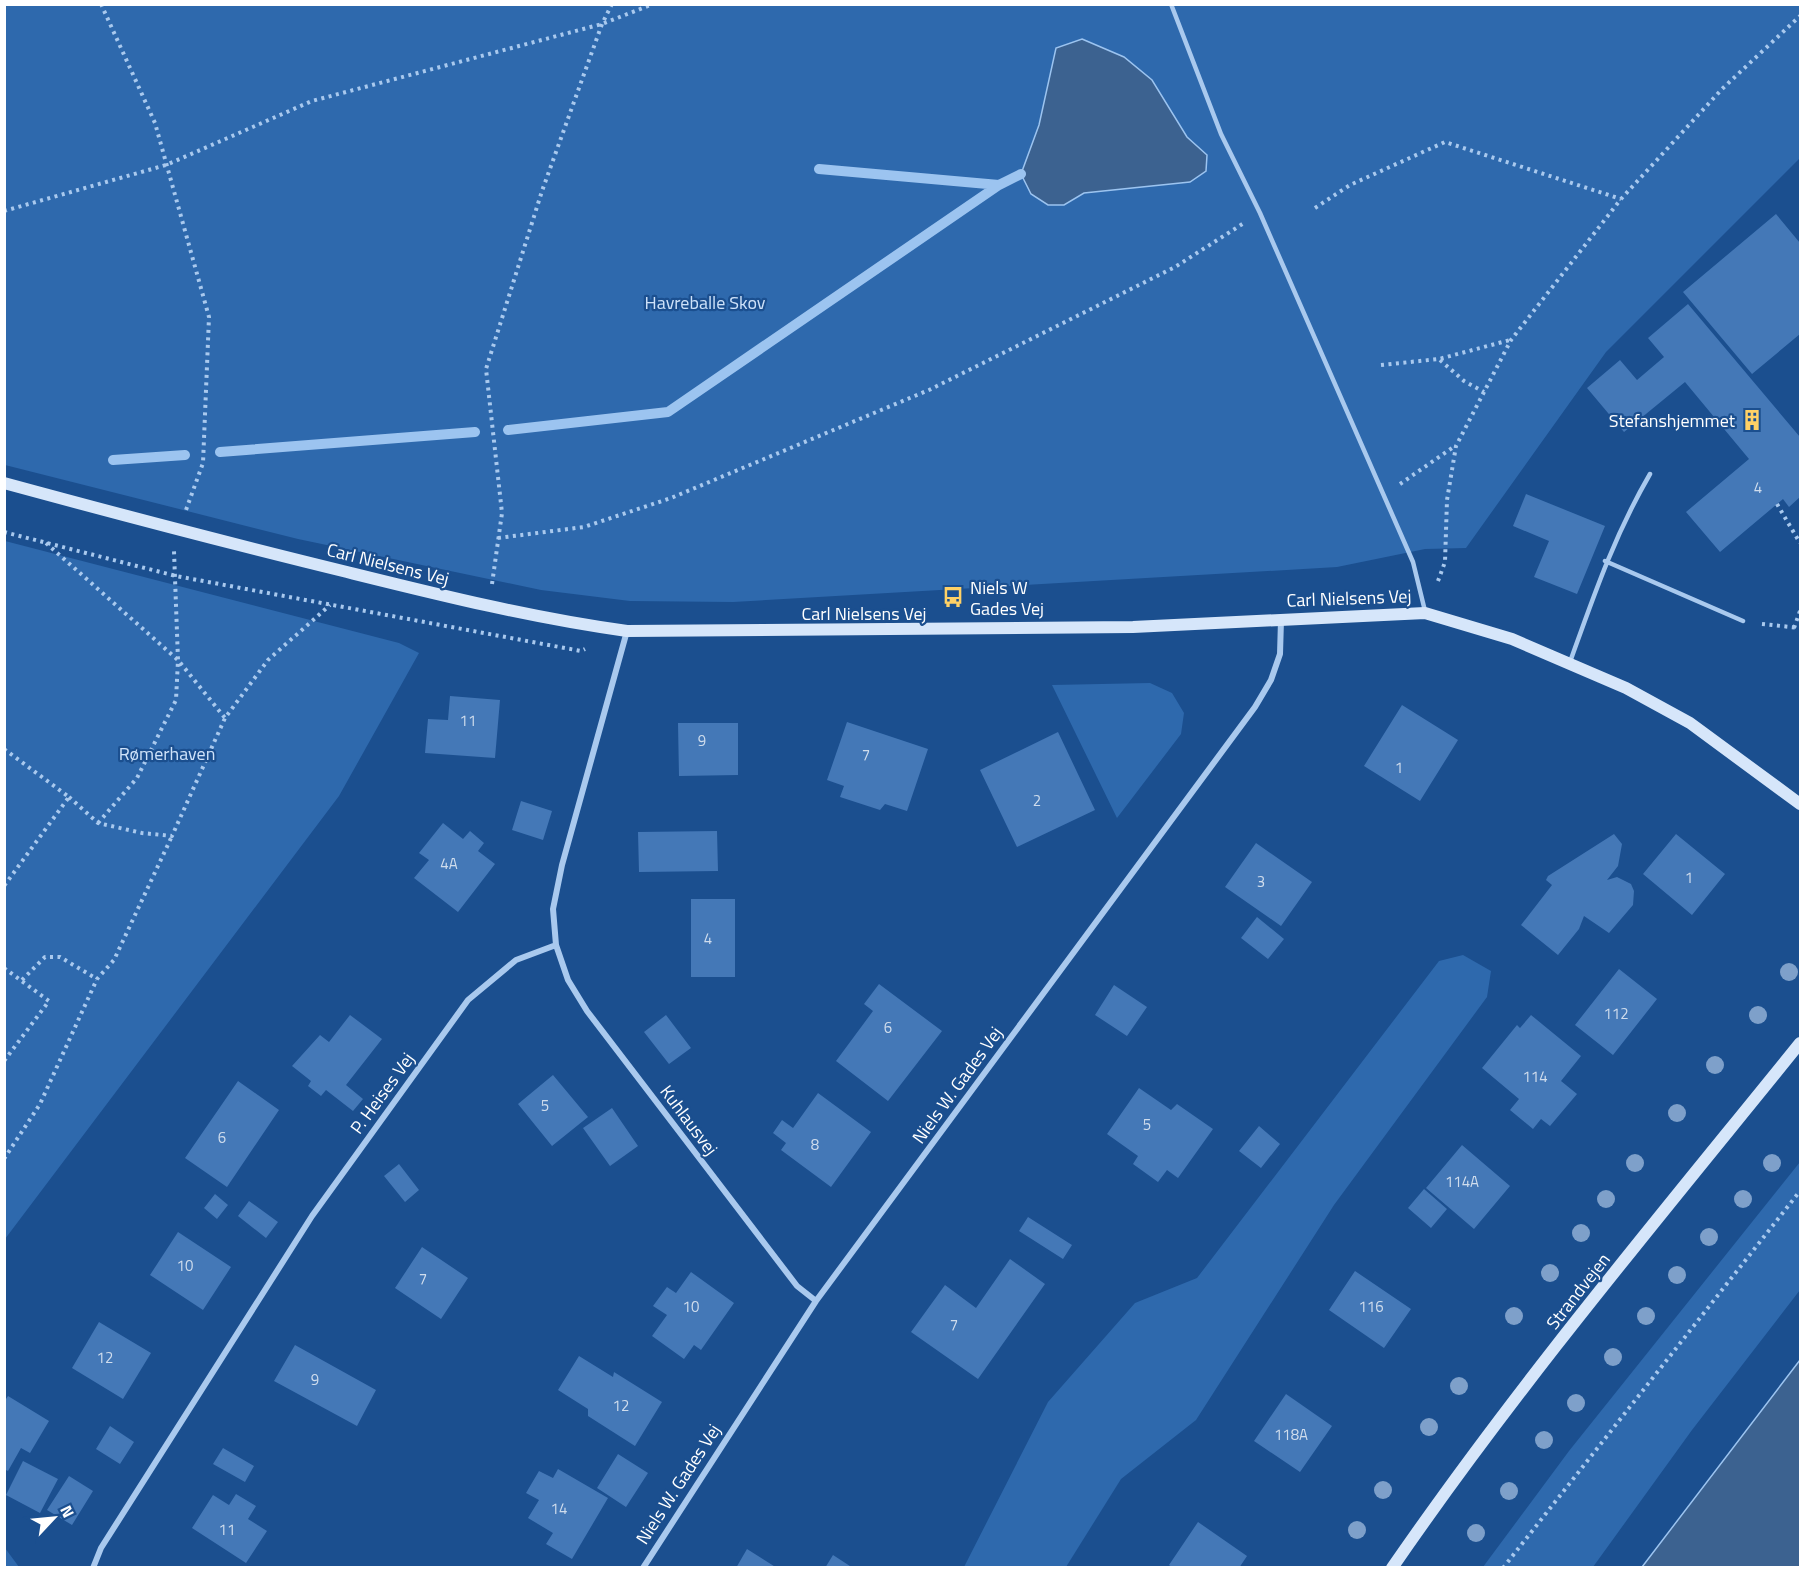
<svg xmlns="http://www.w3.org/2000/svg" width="1805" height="1572" font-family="'Titillium Web',sans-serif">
<rect width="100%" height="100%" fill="#1b4f8f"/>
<path fill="#2e69ad" d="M4,5h1796v153l-194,194 -140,196 -41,1 -88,18 -604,35 -103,-1 -89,-11 -243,-51 -293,-74z
M5,541l394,102 20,10 -80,143 -334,443z
M1150,683l22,10 12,20 -3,21 -64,84 -65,-133z
M1463,955l28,16 -4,26 -153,208 -138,215 -75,59 -55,88h-102l84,-165 87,-99 62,-25 242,-317z
M1800,1162v128l-108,140 -99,137h-110l86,-116z
M5,1548l14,19h-14z"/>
<path fill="#3c6290" stroke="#9cc4f0" stroke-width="1.5" d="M1082,39l42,18 28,23 35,57 20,18 -1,16 -16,11 -106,11 -20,12h-16l-17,-11 -10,-20 18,-49 17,-77z
M1800,1360v207h-158z"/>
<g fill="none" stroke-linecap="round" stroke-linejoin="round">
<path stroke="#9cc4f0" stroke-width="10" d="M819,169l180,16
M508,430l160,-18 331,-227 22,-11
M220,452l255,-20
M113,460l72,-5"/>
</g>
<path fill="#4478b7" d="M1776,214l24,29v91l-48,40 -69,-82z
M1688,304l112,133v60l-11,10 -6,-8 -63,53 -34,-40 63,-53 -64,-77 -61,50 -37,-44 33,-28 17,20 27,-23 -16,-19z
M1526,494l79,32 -28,68 -43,-17 15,-36 -36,-15z
M450,696l50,4 -5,58 -70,-5 3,-34 20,1z
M1402,705l56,35 -38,61 -56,-35z
M847,722l81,27 -21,62 -22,-7 -5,6 -40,-13 4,-11 -17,-6z
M678,723h60v52l-59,1z
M1058,732l37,78 -78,37 -37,-77z
M521,801l31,10 -9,29 -31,-10z
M443,823l20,16 7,-8 14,12 -6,8 17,13 -37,48 -44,-34 15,-18 -10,-7z
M717,831l1,40 -79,1 -1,-40z
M1614,834l8,10 -4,22 -11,14 10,-3 14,7 3,7 -1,14 -24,28 -25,-17 -5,13 -21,26 -37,-30 31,-40 -6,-5 2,-4z
M1676,834l49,40 -33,41 -49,-41z
M1256,843l56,39 -31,44 -56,-39z
M691,899h44v78h-44z
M1257,917l27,22 -16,20 -27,-21z
M1619,969l38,30 -44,56 -38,-30z
M879,984l63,47 -54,70 -52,-40 37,-50 -9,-7z
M1114,985l33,22 -20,29 -32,-21z
M350,1015l32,24 -36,46 17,14 -10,12 -27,-21 -5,6 -13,-10 3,-5 -19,-15 28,-31 9,7z
M666,1015l25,33 -22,16 -25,-32z
M1531,1015l50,41 -20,25 16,13 -27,32 -9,-7 -8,10 -23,-19 9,-11 -37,-31 35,-43 3,3z
M553,1075l35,42 -36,29 -34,-42z
M238,1081l41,29 -52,77 -42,-29z
M1139,1088l32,22 6,-6 36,25 -35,49 -11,-8 -9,12 -25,-18 5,-8 -31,-22z
M818,1093l53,39 -40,55 -50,-37 5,-7 -13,-10 9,-13 11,8z
M612,1108l26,38 -28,20 -27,-38z
M1259,1126l21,18 -19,24 -22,-17z
M1462,1145l48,41 -36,43 -48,-41z
M399,1164l20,26 -14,12 -21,-26z
M1424,1189l23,20 -16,19 -23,-20z
M215,1194l13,11 -11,14 -13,-11z
M249,1201l29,21 -12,16 -28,-22z
M1028,1217l44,28 -9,14 -44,-28z
M178,1232l53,35 -28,43 -53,-35z
M422,1247l46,31 -27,41 -46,-31z
M1010,1259l35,25 -67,95 -67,-47 34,-47 31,23z
M1355,1271l56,38 -27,39 -55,-38z
M691,1272l43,31 -33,47 -7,-5 -10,14 -32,-23 15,-21 -14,-9 14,-19 9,6z
M99,1322l52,31 -28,46 -51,-31z
M295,1345l81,45 -19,36 -83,-45z
M579,1356l34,21 1,-5 48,30 -27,44 -47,-30v-7l-30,-19z
M1286,1394l46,32 -32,46 -46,-31z
M8,1396l41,25 -19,32 -9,-5 -13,23 -4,-2v-67z
M110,1426l24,16 -14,22 -24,-15z
M223,1448l31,18 -9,16 -32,-18z
M618,1454l30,19 -22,34 -29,-19z
M23,1461l35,18 -18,34 -34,-18z
M558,1469l50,29 -36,61 -26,-15 7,-11 -25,-15 11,-18 -13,-7 13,-22 14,7z
M69,1476l24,15 -21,34 -25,-15z
M236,1494l20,12 -8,13 19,12 -21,32 -54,-35 21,-33 16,10z
M1198,1522l49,34 -8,12h-66l-4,-3z
M747,1549l30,19h-41z
M833,1555l20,13h-28z"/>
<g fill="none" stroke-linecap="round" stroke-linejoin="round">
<path stroke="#a9c9ee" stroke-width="4" stroke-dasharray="3 4.5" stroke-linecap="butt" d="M101,4l54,119 54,194 -6,146 -17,47
M1315,208l35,-23 95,-43 176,57
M4,211l162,-46 146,-64 290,-77 51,-20
M1440,360l24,21 20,11
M1381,365l58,-6 71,-19
M1400,484l55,-38
M1777,504l23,39
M4,532l172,44 405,75 4,-2
M498,538l86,-11 87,-29 258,-108 246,-123 69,-44
M46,543l132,117 47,58
M1438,581l7,-19 2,-62 9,-54 55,-106 110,-141 101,-110 78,-73
M492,584l10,-71 -16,-144 56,-178 60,-167 10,-20
M1762,624l38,4
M1794,628l6,-17
M4,749l65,48 -65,89
M69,797l29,26 44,10 30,3 53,-118 43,-58 62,-55
M98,823l39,-45 39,-78 2,-40 -4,-109
M4,968l45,33 -45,60
M22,980l23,-23h15l37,22
M4,1159l36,-55 57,-125 17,-19 58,-124
M1503,1568l297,-377"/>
<path stroke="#a9c9ee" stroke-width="4.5" d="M1171,4l50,130 39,79 153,349 12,49
M1605,561l138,60
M1570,662c24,-67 44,-126 80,-188"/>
<path stroke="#a9c9ee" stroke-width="6" d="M556,945l12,35 19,31 210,275 19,15
M93,1568l8,-20 211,-332 156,-216 48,-40 40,-15 -3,-36 9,-44 65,-234
M643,1568l173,-267 439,-594 16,-27 9,-26 1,-34"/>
<path stroke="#d6e6fa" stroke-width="12" d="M4,483c114,31 228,61 343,89 93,23 185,46 280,59l506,-4 292,-14 87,26 114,49 64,35 110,81
M1392,1568c126,-183 269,-353 408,-525"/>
</g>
<g fill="#7ea0ca">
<circle cx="1789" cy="972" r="9"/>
<circle cx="1758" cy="1015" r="9"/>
<circle cx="1715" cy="1065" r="9"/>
<circle cx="1677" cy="1113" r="9"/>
<circle cx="1635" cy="1163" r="9"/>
<circle cx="1772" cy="1163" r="9"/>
<circle cx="1606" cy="1199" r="9"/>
<circle cx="1743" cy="1199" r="9"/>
<circle cx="1581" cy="1233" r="9"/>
<circle cx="1709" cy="1237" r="9"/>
<circle cx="1550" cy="1273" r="9"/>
<circle cx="1677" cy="1275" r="9"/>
<circle cx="1514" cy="1316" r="9"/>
<circle cx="1646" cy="1316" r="9"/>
<circle cx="1613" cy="1357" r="9"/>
<circle cx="1459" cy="1386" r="9"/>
<circle cx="1576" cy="1403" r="9"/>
<circle cx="1429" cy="1427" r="9"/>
<circle cx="1544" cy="1440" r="9"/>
<circle cx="1383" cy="1490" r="9"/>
<circle cx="1509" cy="1491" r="9"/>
<circle cx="1357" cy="1530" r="9"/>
<circle cx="1476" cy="1533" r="9"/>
</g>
<defs>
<symbol id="building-bare" viewBox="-9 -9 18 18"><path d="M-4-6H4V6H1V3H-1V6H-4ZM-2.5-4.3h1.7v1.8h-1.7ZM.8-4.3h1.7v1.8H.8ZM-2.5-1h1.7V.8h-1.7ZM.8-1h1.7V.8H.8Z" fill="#ffd166" stroke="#1b4f8f" stroke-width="2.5" paint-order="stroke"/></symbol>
<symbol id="bus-bare" viewBox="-9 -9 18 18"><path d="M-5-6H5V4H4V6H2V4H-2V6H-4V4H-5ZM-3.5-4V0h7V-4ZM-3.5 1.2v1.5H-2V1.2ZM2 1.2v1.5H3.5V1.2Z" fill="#ffd166" stroke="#1b4f8f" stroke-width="2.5" paint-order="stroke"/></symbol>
</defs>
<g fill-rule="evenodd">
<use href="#building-bare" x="1737" y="405" width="30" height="30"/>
<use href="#bus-bare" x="938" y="582" width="30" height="30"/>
</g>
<g text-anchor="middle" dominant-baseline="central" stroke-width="4.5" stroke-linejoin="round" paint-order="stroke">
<g font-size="15" fill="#d0dded">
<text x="1758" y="487">4</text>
<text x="468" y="720">11</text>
<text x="702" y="740">9</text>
<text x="866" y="754">7</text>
<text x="1399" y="767">1</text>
<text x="1037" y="800">2</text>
<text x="449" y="863">4A</text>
<text x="1689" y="877">1</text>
<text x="1261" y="881">3</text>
<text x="708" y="938">4</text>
<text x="1616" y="1013">112</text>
<text x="888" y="1027">6</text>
<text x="1535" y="1076">114</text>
<text x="545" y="1105">5</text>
<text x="1147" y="1124">5</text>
<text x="222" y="1137">6</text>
<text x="815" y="1144">8</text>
<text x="1462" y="1181">114A</text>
<text x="185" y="1265">10</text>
<text x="423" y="1278">7</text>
<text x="691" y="1306">10</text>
<text x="1371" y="1306">116</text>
<text x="954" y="1324">7</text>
<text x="105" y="1357">12</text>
<text x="315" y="1379">9</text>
<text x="621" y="1405">12</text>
<text x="1291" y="1434">118A</text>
<text x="559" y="1508">14</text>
<text x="227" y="1529">11</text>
</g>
<g font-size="18" fill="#cfe3fa" stroke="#1b4f8f">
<text x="705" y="302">Havreballe Skov</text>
<text x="167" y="753">Rømerhaven</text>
</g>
<g font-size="18" fill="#fff" stroke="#1b4f8f" text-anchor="end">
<text x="1735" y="420">Stefanshjemmet</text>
<text x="970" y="587" text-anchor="start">Niels W<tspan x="970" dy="21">Gades Vej</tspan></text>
</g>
<g font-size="18" fill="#fff" stroke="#1b4f8f">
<text transform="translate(388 564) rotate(14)">Carl Nielsens Vej</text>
<text transform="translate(1349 598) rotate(-2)">Carl Nielsens Vej</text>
<text x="864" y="613">Carl Nielsens Vej</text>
<text transform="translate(957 1085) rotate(-54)">Niels W. Gades Vej</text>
<text transform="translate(382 1093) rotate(-54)">P. Heises Vej</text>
<text transform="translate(689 1120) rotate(53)">Kuhlausvej</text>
<text transform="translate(1578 1291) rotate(-52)">Strandvejen</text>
<text transform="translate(678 1484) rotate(-57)">Niels W. Gades Vej</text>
</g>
</g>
<rect width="1805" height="1572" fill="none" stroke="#ffffff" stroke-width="12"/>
<g transform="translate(54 1518) rotate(64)" stroke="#1b4f8f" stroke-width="4.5" paint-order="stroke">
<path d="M0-4.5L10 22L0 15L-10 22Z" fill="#ffffff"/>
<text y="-9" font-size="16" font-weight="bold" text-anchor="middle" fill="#ffffff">N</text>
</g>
</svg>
